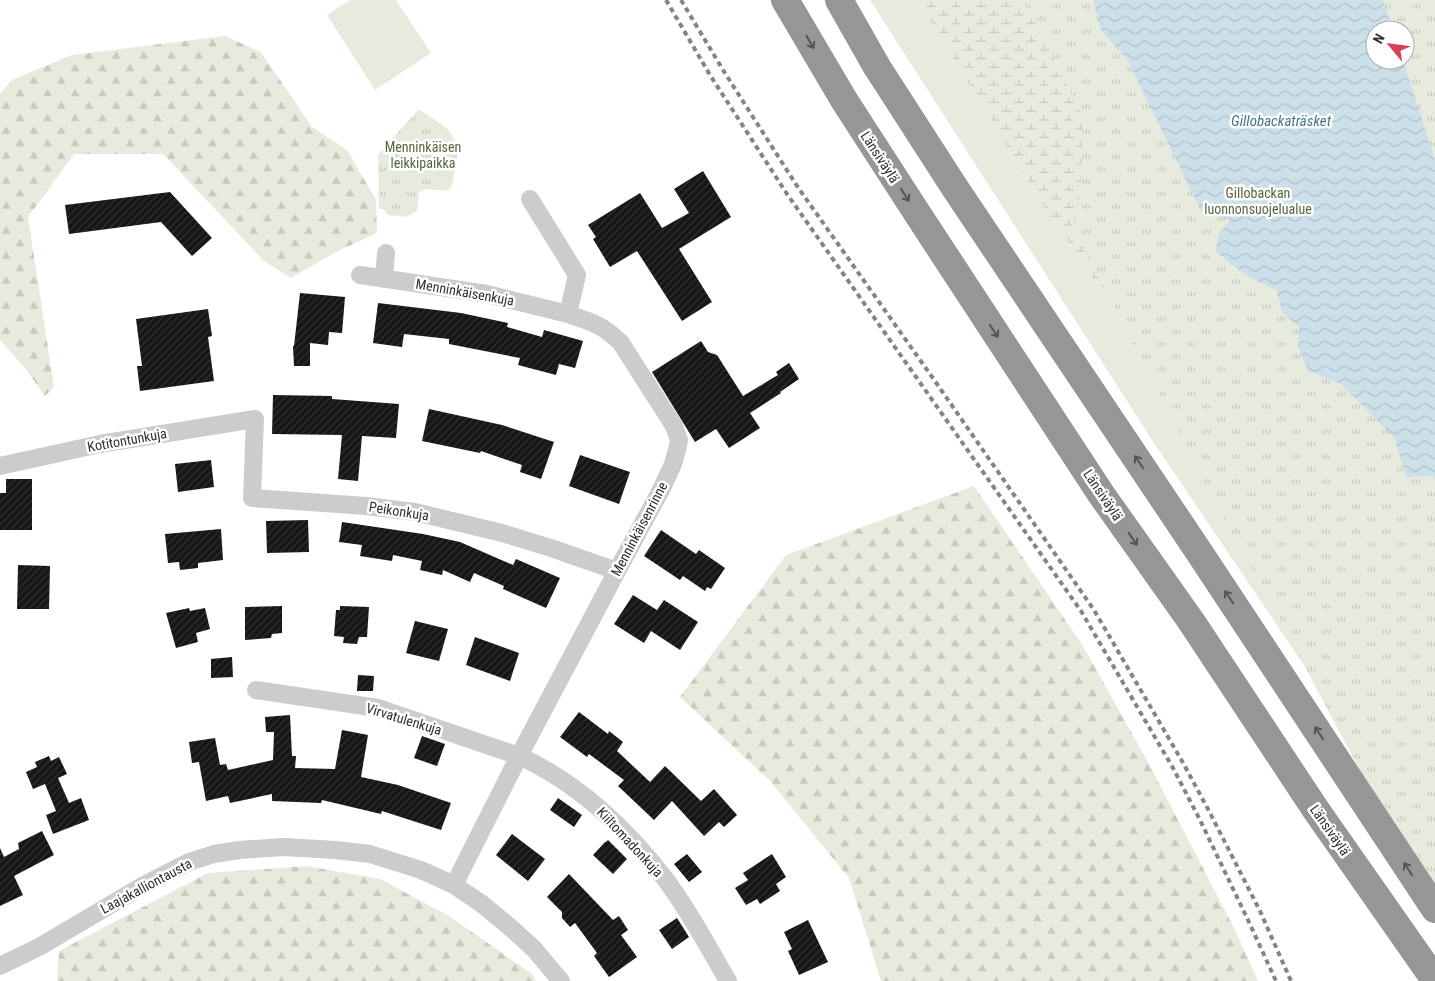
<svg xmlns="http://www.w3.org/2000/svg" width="1435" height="981" font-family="'Roboto Condensed',sans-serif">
<defs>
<pattern id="forest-firs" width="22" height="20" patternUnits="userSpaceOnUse" patternTransform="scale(1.25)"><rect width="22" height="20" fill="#e6ebde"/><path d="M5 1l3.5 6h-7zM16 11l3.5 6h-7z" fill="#c6cabf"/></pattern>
<pattern id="wetland-marsh" width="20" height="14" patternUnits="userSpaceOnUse" patternTransform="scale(1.25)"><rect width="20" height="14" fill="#e6ebde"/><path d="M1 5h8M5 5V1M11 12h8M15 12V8" fill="none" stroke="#c6cabf"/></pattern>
<pattern id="park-tufts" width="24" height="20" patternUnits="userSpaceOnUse" patternTransform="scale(1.25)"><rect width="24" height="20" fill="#e6ebde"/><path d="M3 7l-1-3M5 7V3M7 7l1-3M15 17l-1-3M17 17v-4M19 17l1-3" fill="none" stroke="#c6cabf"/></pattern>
<pattern id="water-waves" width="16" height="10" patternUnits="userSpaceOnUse" patternTransform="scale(1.25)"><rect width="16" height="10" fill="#cce0e9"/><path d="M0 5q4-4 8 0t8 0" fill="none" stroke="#b0c0c8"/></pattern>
<pattern id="building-hatch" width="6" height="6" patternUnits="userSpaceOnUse" patternTransform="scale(1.25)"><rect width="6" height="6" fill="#161616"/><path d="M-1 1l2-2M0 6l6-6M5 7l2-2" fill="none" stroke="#303030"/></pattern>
</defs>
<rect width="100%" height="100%" fill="#fff"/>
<path fill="#e6ebde" d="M350,0h46l35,53 -56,37 -48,-75z
M870,0h48l109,181 148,218 174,333 -197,-292z"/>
<path fill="url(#forest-firs)" d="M225,36l36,16 51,75 35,23 29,50 1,33 -41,19 -45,26 -27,-17 -101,-107h-89l-46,63 26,170 -9,9 -21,-29 -24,-27v-246l12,-14 60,-25z
M974,486l109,160 66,118 86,166 23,51h-377l-32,-103 -79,-97 -90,-84 106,-142z
M307,866l73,13 69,37 83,58 4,7h-479l2,-30 149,-78z"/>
<path fill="url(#wetland-marsh)" d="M918,0h175l342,480 -260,-81 -148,-218z"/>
<path fill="url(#park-tufts)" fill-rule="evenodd" d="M1024,0h411v917l-65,-128 -96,-180 -63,-112 -93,-184 -46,-85 9,-38 2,-72 -53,-107 -7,-9zM1375,30h30v30h-30z
M419,109c9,7 21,13 29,21 15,17 7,39 3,58l-5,3 -20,-2 -7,3 -2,19 -11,6 -18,-2 -5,-6h-4l-1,-54z"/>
<path fill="url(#water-waves)" d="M1093,0h290l10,30h-18v30h28l32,100v320l-2,-4 -27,1 -12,-40 -53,-53 -33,-13 -10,-24 1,-20 -17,-15 -5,-22 -29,-13 -32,-25 2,-17 12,-15 -29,-9 -73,-150 -27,-31z"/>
<path fill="url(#building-hatch)" d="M703,171l28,46 -52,32 33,53 -30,19 -45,-70 -27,16 -17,-28 3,-2 -8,-12 52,-32 22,35 27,-15 -15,-24z
M170,192l42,46 -20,18 -31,-34 -92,12 -4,-29z
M300,293l45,4 -3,36 -13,-1 -1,13 -18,-2v23h-16l-1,-20h1z
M378,303l83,10 47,10 -1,4 35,10 2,-7 39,11 -8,27 -16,-4 -3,11 -38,-10 2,-7 -71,-14v-5l-45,-5 -2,13 -29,-4z
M208,309l4,27 -4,1 6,44 -74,10 -3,-25h5l-6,-47z
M701,341l7,11 9,3 26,41 35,-21 -2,-3 13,-9 10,16 -19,13 1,1 -31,20 10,15 -31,20 -13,-19 -21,13 -43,-70z
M273,395l59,1v3l67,5 -3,34 -34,-2 -4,45 -20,-2 4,-44 -70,-1z
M429,409l73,16 52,17 -13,37 -21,-7 2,-7 -41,-14 -1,2 -58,-12z
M580,455l50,17 -11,32 -50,-18z
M211,460l3,27 -36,5 -3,-28z
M6,479h26v51h-32v-37h6z
M308,520l1,32 -42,1 -1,-32z
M342,522l81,12 37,8 53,23 3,-6 44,19 -14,30 -43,-19 1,-3 -30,-13 -4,9 -27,-12 -1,5 -22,-5 2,-9 -29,-6 -1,6 -32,-5 2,-11 -23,-3z
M221,529l2,31 -25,3v5l-18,2 -1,-8 -11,1 -3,-29z
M661,530l35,24 3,-4 26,18 -14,21 -4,-2 -2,4 -22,-15 -3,4 -36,-24z
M18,565l32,1 -1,43h-32z
M633,595l24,15 7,-10 34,22 -18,28 -29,-19 -7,12 -30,-19z
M282,606v27l-10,1 -1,4 -26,2v-33z
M340,606l29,1 -2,30h-8l-2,7 -14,-1 1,-6 -10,-1 2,-26h4z
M189,608l1,3 15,-3 5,21 -14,4 2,9 -22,6 -10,-35z
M415,621l33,8 -9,32 -33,-8z
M475,637l44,16 -9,28 -44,-16z
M232,657l1,20 -22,1v-19z
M358,675l16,1 -1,15h-16z
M579,712l29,22 1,-3 14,11 -6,9 33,31 15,-16 36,35 13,-12 23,26 -13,12 -5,-5 -15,14 -32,-35 -18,19 -36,-34 6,-6 -35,-26 -2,3 -27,-20z
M290,715l2,41h4l-1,12 40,1 7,-39 26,5 -7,42 37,8 53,18 -10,27 -59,-19 -1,3 -59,-14 -1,3 -49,-2v-7l-42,9 -2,-7 -22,5 -7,-39 -7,1 -3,-21 26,-4 5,27 6,-1 2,6 45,-10 1,-28h-8l-1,-15z
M422,736l23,8 -8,22 -23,-8z
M49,756l2,5 8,-4 8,17 -9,4 11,25 12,-5 8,22 -36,14 -7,-19 10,-4 -11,-27 -12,5 -7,-17 11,-5 -2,-5z
M558,798l24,17 -8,12 -24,-17z
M42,831l12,24 -40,21 9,19 -23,11v-58l4,9 15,-8 -1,-6z
M512,834l33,25 -17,22 -32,-26z
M608,840l19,19 -14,15 -20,-19 12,-13h1z
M687,854l15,18 -13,10 -15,-18z
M772,854l14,23 -10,7 4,7 -20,13 -3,-5 -11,6 -11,-17 13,-8 -5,-7z
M569,874l44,46 6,-4 9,14 -7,5 16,22 -28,20 -15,-21 3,-3 -22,-30 -5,4 -8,-9v-6l-15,-15z
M677,918l12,19 -17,12 -13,-19z
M808,920l20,42 -29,13 -11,-24 4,-2 -8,-17z"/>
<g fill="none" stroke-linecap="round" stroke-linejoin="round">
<path stroke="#ccc" stroke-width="18" d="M360,275l127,19 81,20
M384,279l2,-26
M0,466l100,-22 155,-25 -3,79 114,8 49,6 87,21 49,15 66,23
M256,690l122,18 141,48c58,26 109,74 147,124 24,32 42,67 62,101
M454,885l65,-129 98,-185 45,-83 11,-24 4,-14 2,-10 -5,-14 -53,-83c-18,-18 -29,-21 -53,-29l9,-39 -47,-76
M0,966l39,-19 105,-62 45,-23 25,-8 25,-4 45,-3 52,3 34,4 51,16 33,15 28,19 29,24 23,21 27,32"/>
<path stroke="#969696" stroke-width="28" d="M785,0l59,100 73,113 184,281 90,127 125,189 119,170
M839,0l38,67 78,121 244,364 236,357"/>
<path stroke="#848484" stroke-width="4" stroke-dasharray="5 4" stroke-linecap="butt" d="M666,0l44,75 77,119 294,417 92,157 27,52 48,100 28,61
M681,0l42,70 74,116 140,198 157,226 88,151 27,50 51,100 31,70"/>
</g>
<defs><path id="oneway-shaft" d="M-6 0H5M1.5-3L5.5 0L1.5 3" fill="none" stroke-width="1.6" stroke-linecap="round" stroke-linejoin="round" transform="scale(1.25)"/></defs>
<g stroke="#535353">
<use href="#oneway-shaft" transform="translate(810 42) rotate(60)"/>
<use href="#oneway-shaft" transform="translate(905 195) rotate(57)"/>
<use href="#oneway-shaft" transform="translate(994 331) rotate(57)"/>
<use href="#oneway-shaft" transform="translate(1139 462) rotate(-124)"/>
<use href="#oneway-shaft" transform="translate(1133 539) rotate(55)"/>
<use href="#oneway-shaft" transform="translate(1229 597) rotate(-123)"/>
<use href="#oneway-shaft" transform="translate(1319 733) rotate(-123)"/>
<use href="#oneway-shaft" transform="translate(1408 869) rotate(-123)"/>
</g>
<g text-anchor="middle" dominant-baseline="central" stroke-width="5" stroke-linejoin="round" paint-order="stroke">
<g font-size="14" fill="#556740" stroke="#fff">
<text x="423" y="147">Menninkäisen<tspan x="423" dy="16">leikkipaikka</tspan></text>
<text x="1258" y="193">Gillobackan<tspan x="1258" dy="16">luonnonsuojelualue</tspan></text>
</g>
<g font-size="14" fill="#2f2f2f" stroke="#fff">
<text transform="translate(880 157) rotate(57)">Länsiväylä</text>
<text transform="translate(465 292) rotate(10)">Menninkäisenkuja</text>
<text transform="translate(127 440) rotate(-10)">Kotitontunkuja</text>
<text transform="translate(1103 495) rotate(56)">Länsiväylä</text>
<text transform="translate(399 511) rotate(9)">Peikonkuja</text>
<text transform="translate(639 529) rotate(-62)">Menninkäisenrinne</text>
<text transform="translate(404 719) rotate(17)">Virvatulenkuja</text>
<text transform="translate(1330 830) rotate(55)">Länsiväylä</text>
<text transform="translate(630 842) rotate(47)">Kiiltomadonkuja</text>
<text transform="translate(146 886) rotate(-28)">Laajakalliontausta</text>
</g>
<g font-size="15" font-style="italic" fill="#43758b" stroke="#fff">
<text x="1281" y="121">Gillobackaträsket</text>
</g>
</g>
<g transform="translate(1390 45) rotate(299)"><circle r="24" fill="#ffffff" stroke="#acacac"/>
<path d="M0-4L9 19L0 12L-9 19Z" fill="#d74057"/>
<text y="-8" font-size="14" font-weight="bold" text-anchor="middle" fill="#2f2f2f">N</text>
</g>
</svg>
